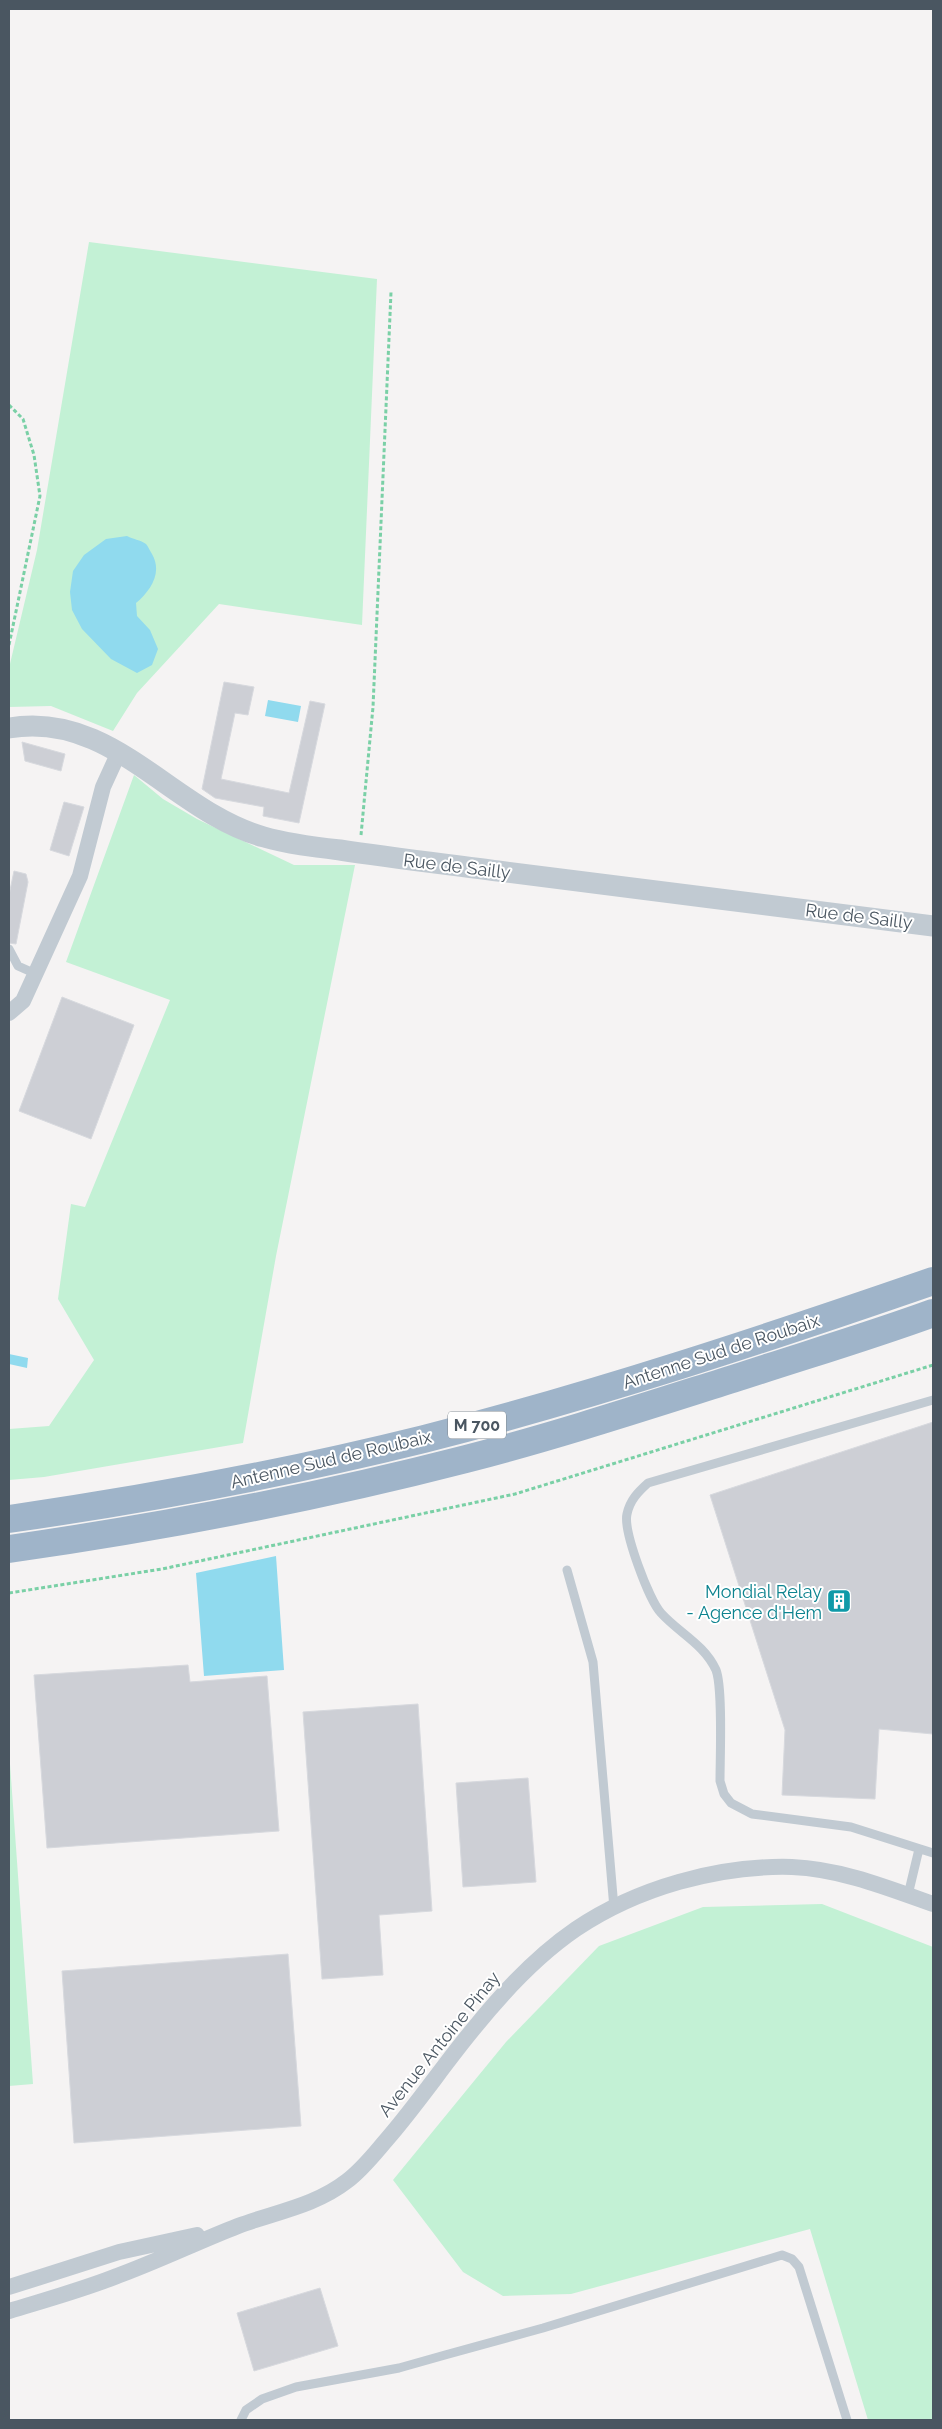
<svg xmlns="http://www.w3.org/2000/svg" width="942" height="2429" font-family="Raleway,sans-serif">
<rect width="100%" height="100%" fill="#f5f3f3"/>
<path fill="#c3f1d5" d="M89,242l288,37 -15,346 -143,-21 -82,89 -24,38 -62,-25 -42,1v-39l28,-118z
M134,775l29,24 34,20 97,46h61l-79,391 -33,187 -199,34 -35,3v-51l40,-3 45,-66 -36,-61 13,-95 14,3 85,-207 -104,-38z
M9,1750l24,334 -24,2z
M822,1904l111,43v473h-65l-58,-191 -239,65 -68,2 -40,-24 -70,-92 113,-138 93,-96 104,-39z"/>
<path fill="#90daee" d="M127,536c5,3 14,4 19,8 2,2 4,7 6,10 11,19 -2,37 -16,49l1,13 13,14 8,19 -6,16 -15,8 -26,-14 -29,-30 -10,-19 -2,-18 3,-21 11,-16 22,-16z
M268,700l33,6 -3,16 -33,-6z
M9,1354l19,4 -1,10 -18,-4z
M276,1556l8,114 -80,6 -8,-103z"/>
<path fill="#cdcfd5" stroke="#d7d9de" d="M224,682l30,5 -6,28 -13,-2 -14,66 68,14 21,-92 15,3 -26,119 -36,-7 1,-9 -49,-9 -13,-9z
M22,742l43,12 -4,17 -36,-10z
M64,802l20,5 -15,49 -19,-6z
M14,871l12,3 2,8 -12,62 -7,-1v-48z
M62,997l72,28 -43,114 -72,-28z
M933,1422v312l-54,-5 -4,70 -93,-4 3,-65 -75,-235z
M188,1665l2,17 77,-6 12,155 -232,17 -13,-173z
M418,1704l14,207 -53,4 4,60 -61,4 -19,-267z
M528,1778l8,104 -73,5 -7,-104z
M288,1954l13,172 -227,17 -12,-172z
M320,2288l18,58 -84,25 -17,-58z"/>
<g fill="none" stroke-linecap="round" stroke-linejoin="round">
<path stroke="#7ad0a6" stroke-width="3" stroke-dasharray="4 2.5" stroke-linecap="butt" d="M9,405l14,14 11,36 6,41 -31,149
M361,835l12,-128 18,-415
M9,1593l153,-24 353,-75 418,-129"/>
<path stroke="#c1cad2" stroke-width="9" d="M9,949l9,17 18,8
M933,1400l-285,83c-10,9 -18,17 -21,31 -4,17 22,86 34,99 18,20 43,31 55,57 7,18 4,88 4,111l4,13 7,9 21,11 99,13 82,26
M567,1570l26,92 21,246
M908,1895l11,-46
M241,2420l5,-10 16,-11 34,-12 103,-19 46,-13 98,-27 239,-73 10,4 7,8 48,153"/>
<path stroke="#c1cad2" stroke-width="16" d="M9,1013l14,-12 57,-125 23,-89 16,-35
M9,2287l110,-35 78,-17
M9,2311c36,-11 73,-21 108,-35 41,-15 80,-34 121,-50 37,-14 77,-20 109,-45 16,-12 28,-28 41,-43 31,-36 57,-75 87,-111 29,-36 63,-72 101,-98 61,-41 142,-64 216,-62 49,2 96,21 141,37"/>
<path stroke="#c1cad2" stroke-width="21" d="M9,728c103,-18 164,84 255,109 24,7 50,10 76,13 52,8 105,14 158,21 145,18 290,37 435,55"/>
<path stroke="#9fb4c9" stroke-width="28" d="M9,1519c139,-20 278,-46 415,-80 172,-44 341,-100 509,-158
M9,1549c153,-22 306,-51 457,-90 93,-24 184,-54 276,-83 64,-21 128,-40 191,-63"/>
</g>
<defs>
<symbol id="building-square" viewBox="-11 -11 22 22"><rect x="-9" y="-9" width="18" height="18" rx="4" fill="#0f9aa8" stroke="#fff"/><path d="M-4-6H4V6H1V3H-1V6H-4ZM-2.5-4.3h1.7v1.8h-1.7ZM.8-4.3h1.7v1.8H.8ZM-2.5-1h1.7V.8h-1.7ZM.8-1h1.7V.8H.8Z" fill="#fff"/></symbol>
</defs>
<g fill-rule="evenodd">
<use href="#building-square" x="825" y="1587" width="28" height="28"/>
</g>
<g text-anchor="middle" dominant-baseline="central" stroke-width="4" stroke-linejoin="round" paint-order="stroke">
<rect fill="#fff" stroke="#808990" stroke-width="1" x="448" y="1411.5" width="58" height="27" rx="4"/>
<g font-size="16" font-weight="bold" fill="#4a5661">
<text x="477" y="1425">M 700</text>
</g>
<g font-size="18" fill="#4a5661" stroke="#fff">
<text transform="translate(457 866) rotate(7)">Rue de Sailly</text>
<text transform="translate(859 916) rotate(7)">Rue de Sailly</text>
<text transform="translate(721 1351) rotate(-18)">Antenne Sud de Roubaix</text>
<text transform="translate(331 1459) rotate(-13)">Antenne Sud de Roubaix</text>
<text transform="translate(439 2044) rotate(-51)">Avenue Antoine Pinay</text>
</g>
<g font-size="18" fill="#0d838f" stroke="#fff" text-anchor="end">
<text x="822" y="1591">Mondial Relay<tspan x="822" dy="21">- Agence d'Hem</tspan></text>
</g>
</g>
<rect width="942" height="2429" fill="none" stroke="#4a5661" stroke-width="20"/>
</svg>
